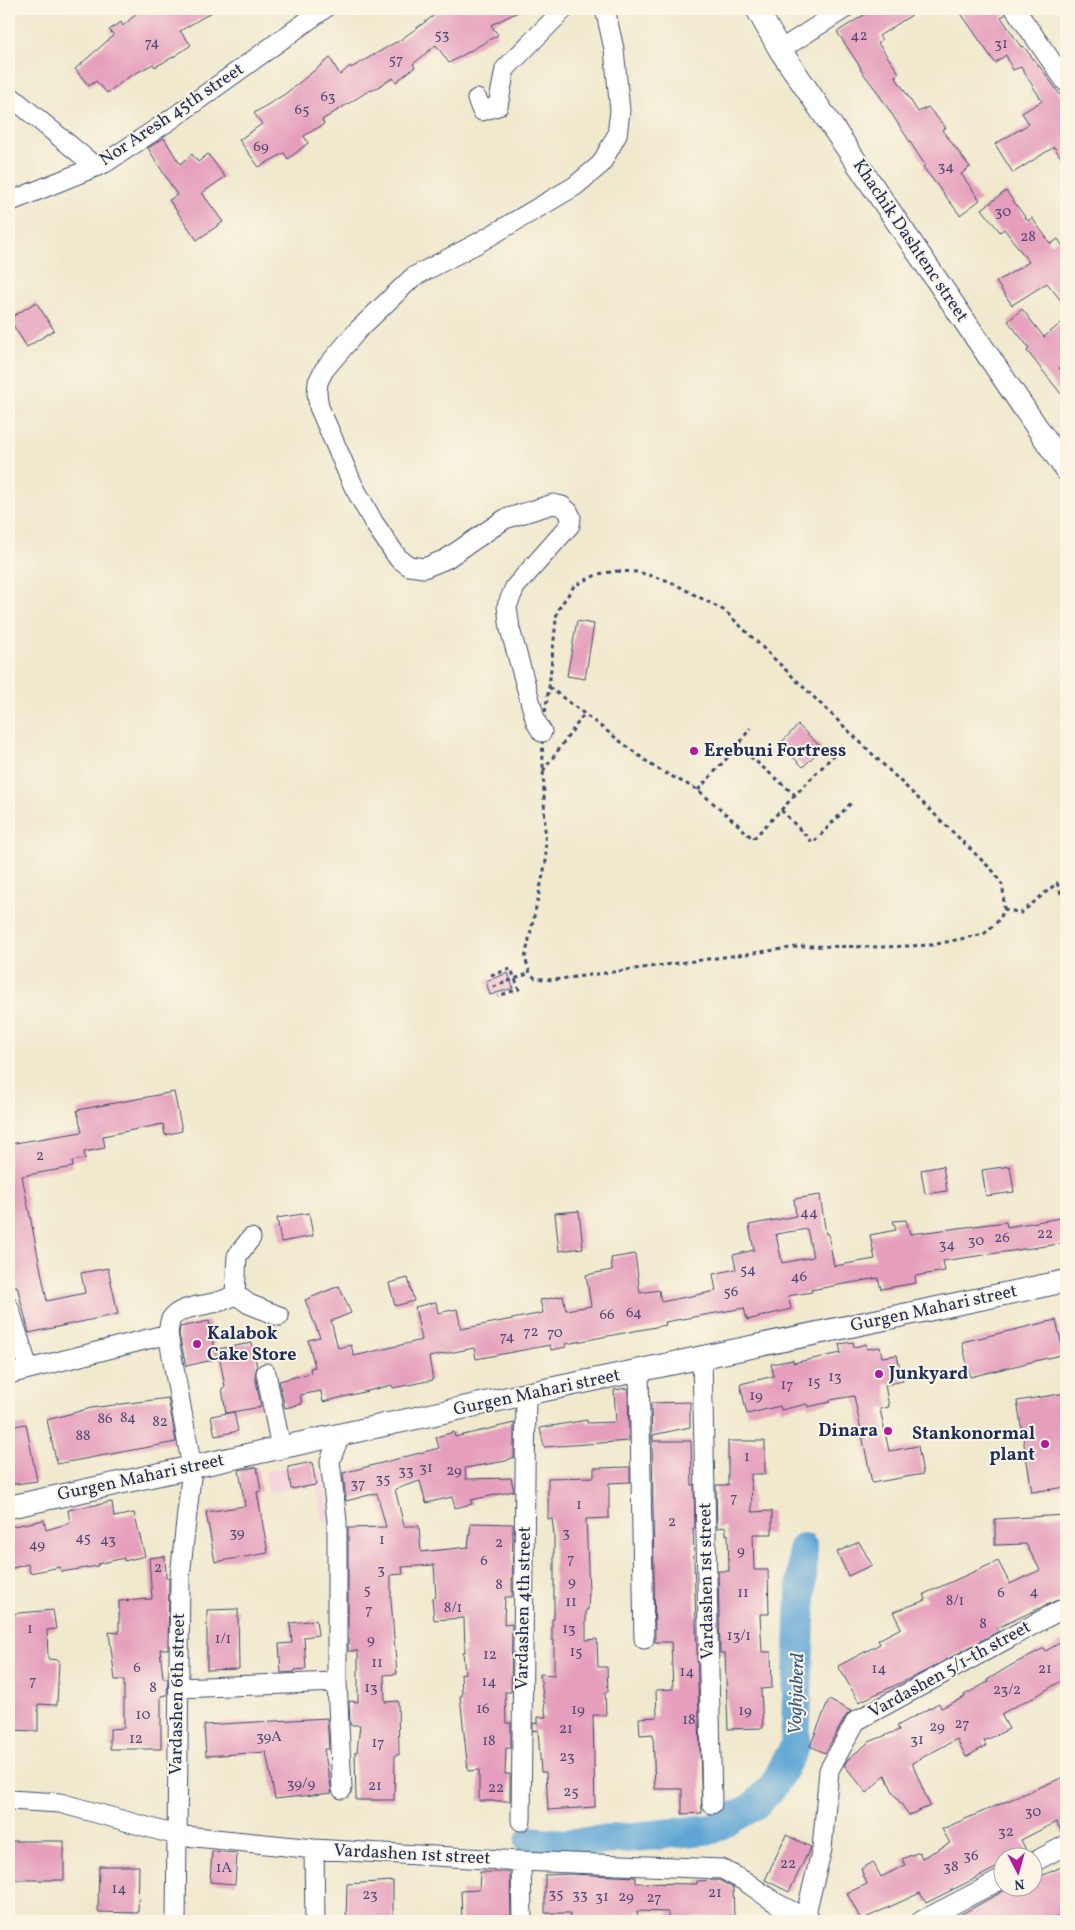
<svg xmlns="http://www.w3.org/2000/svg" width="1075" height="1930" font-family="Vollkorn,serif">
<rect width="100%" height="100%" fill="#fcf5e5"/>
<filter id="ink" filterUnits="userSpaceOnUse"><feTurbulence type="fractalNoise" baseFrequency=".02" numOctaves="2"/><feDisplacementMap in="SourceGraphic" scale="10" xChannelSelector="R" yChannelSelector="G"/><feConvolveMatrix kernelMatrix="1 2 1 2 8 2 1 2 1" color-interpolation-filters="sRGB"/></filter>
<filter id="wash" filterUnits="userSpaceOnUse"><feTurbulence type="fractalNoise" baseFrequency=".0096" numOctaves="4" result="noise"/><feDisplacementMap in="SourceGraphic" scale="20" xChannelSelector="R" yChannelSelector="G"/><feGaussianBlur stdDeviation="1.12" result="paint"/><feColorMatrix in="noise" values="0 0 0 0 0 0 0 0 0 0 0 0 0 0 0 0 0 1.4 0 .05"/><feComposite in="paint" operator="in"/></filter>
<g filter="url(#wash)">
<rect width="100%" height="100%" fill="#f0e9cd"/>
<path fill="#f4cfde" d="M288,1467l3,22 -23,4 -3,-22z
M322,1472l9,49 -9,1 -8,-49z"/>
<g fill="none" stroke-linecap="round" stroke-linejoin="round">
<path stroke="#5ea6d5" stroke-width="30" d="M530,1841l36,3 147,-15 43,-24 18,-20 21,-39 8,-198"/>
</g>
<g id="blocks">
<path fill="#e59fbc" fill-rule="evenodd" d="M141,9h76l-37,22 11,14 -16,11 -20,11 -2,-3 -24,13 -22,16 -11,-12 -7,5 -14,-17 39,-34 -5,-5 12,-8 2,4z
M443,9h81l-33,16 7,10 -49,28 -13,-18 -23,19 2,3 -19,15 -3,-4 -22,13 -1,-1 -48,30 2,4 -20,12 4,7 -20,16 -4,-6 -25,14 -20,-27 23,-16 -8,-11 31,-19 45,-36 10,17 10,-9 1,2 45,-26v1z
M873,9h48l-42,27 3,4 -4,3 21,30 -4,3 23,36 10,-5 18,21 -4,2 28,37 -9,7 19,26 -20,15 -37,-48 2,-2 -49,-75 -16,-21 1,-1 -24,-36z
M958,9h46l1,6 -4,2 20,30 2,-1 21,26 22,31v62l-12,-18 -41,26 -18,-29 34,-20 -7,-11 20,-12 -21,-34 -8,3 -7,-15 -11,8z
M164,138l16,26 12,-10 6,8 10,-8 17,23 -23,16 21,29 -26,18 -28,-40 8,-5 -29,-47z
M1006,191l22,30 4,-3 19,26 7,-5 8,12v56l-19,-24 -35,22 -16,-23 33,-20 -25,-33 -4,3 -18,-23z
M36,302l18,28 -27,17 -18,-28z
M1022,309l22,28 22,-18v43l-7,6 7,8v24l-39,-49 2,-3 -21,-27z
M577,621l17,3 -9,55 -18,-3z
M798,725l24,23 -19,19 -23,-23z
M508,973l5,15 -23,7 -4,-14z
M174,1092l8,39 -17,4 -2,-11 -60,12 2,12 -21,4 1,7 -13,2 1,6 -51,9 25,125 38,-8 -4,-20 27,-5 10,46 -89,19 -12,-47 -8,1v-143l73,-12 -5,-22z
M943,1166l4,25 -22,3 -4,-24z
M1010,1166l4,26 -28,4 -4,-26z
M820,1195l6,39 2,-1 6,33 41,-7 -5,-24 26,-5 -3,-9 13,-1 4,14 96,-12 1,5 59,-10v26l-123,18 2,10 -30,5 1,7 -35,6 -3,-11 -67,12 1,2 -24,4 3,13 -44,11 -3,-12 -79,14 1,3 -100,19v3l-15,3 -1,-5 -74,14 -2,-11 -45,9 4,23 -40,8 -1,-3 -69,17 -2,-11 -21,4 2,9 -17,4 -6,-27 32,-8 -1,-5 5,-1 -7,-27 12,-3 -15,-37 34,-14 12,27 -20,8 7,27 13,-3 3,11 68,-16 -7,-33 21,-5 2,11 19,-4 4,20 82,-16 -3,-13 23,-4 3,14 25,-4 -5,-31 26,-5 -1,-12 24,-4 5,39 19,-3 2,12 55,-11 -3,-17 23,-5 -3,-14 21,-5 -5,-25 47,-9 -2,-17zM807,1229l6,28 -31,6 -6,-29z
M579,1211l4,37 -24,3 -4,-38z
M309,1213l4,23 -32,6 -4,-24z
M408,1278l6,23 -19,5 -6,-23z
M1056,1320l8,34 -94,23 -8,-35z
M209,1321l8,38 -31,7 -7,-32 1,-7z
M853,1342l1,5 12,-3 1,5 13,-2 2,10 15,-2 6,26 -18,4 4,22 -9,2 9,42 29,-5 5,28 -51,9 -18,-87 -24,4v2l-22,5 -1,-3 -26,6 -1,-4 -33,8 -7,-30 34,-8 -3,-12 22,-4v3l48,-10 -2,-9z
M252,1343l5,24 -2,8 6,32 -35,6 -4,-25 3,-1 -7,-38z
M628,1388l1,53 -85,6 -4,-19 47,-8v3l29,-1 -2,-32z
M1066,1393v94l-34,5 -15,-91z
M168,1398l8,44 -119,22 -10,-44 44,-12z
M690,1402v25l-37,8v5h-1l-1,-37z
M234,1412l4,19 -23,5 -4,-20z
M514,1423v34l-8,4 -41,7 1,11 45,-1 3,13 -43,9 1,4 -17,4 -3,-11 -26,6 -6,-22 -25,8 9,37h15l2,26 47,-5 3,-24 42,1 -1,73h-7l-1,28 8,-1 -1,68h-6l1,31h5v25h-5l-1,26h5v27h-31v-31l-11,1 -8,-75h2l-1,-22 4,-1 -2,-21h2l-1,-34 -30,2 -2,-22 4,-1 -2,-32 -32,2 1,7 -12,1v25l6,74 -13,1 1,27 13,-1 1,54h-4l-1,45h-38l-1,-48h2l3,-27h-10l-1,-24 9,1v-51h-10v-123l38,-1 -9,-34 -31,8 -3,-28 96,-25 -3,-11 18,-5 1,5z
M26,1424l11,57 -28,4v-58z
M652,1441h39l1,44h2l1,43h-2l9,285 -20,1v-25h-27l-2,-55 -13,1 -1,-17 18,-1 -1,-27 17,-1 -2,-47h-16z
M728,1441h37v33h-14l1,38 20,-1v23h-19l1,36h14l1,44h-9l2,38h9l1,36 -11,1 2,39 -35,1 -3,-76h-5l-2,-82h11l-1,-37 -2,1v-8l-9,1 -1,-43h12z
M312,1462l4,23 -25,4 -3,-22z
M257,1467l4,24 -4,1 11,61 -53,9 -9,-50 39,-6 -6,-36z
M630,1467v15l-21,1v35l-23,1 3,72 -1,19h-2v30l11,-1 1,28h9l1,25h-3l1,23h-13l2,92 -47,3 -2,-38h-5l-3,-42 -5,1v-8l5,1v-7h8l-6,-43 14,1v-35h-2v-21h2v-85l-2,-15h-4v-41l46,-1v-9z
M112,1502l2,15 20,-4 11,43 -21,5v-3l-26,6v2l-37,6 -1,-5 -30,6 -2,-9 -19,5v-42l35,-7 2,10 24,-7 -2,-13z
M1066,1515v81l-69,32 2,3 -75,41 -65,30 -21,-36 42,-22 -2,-4 23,-12 -8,-16 33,-12 -2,-6 74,-33 12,23 30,-14 -14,-26 -31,1v-26z
M859,1542l13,23 -24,11 -11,-24z
M165,1556l1,22h3l-1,71h-8l3,29h5l-1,17 -6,1v53h-51v-20l14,-1v-48h-9l-6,-48 10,1v-32l33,-2 -3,-41z
M238,1609l1,60 -32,1v-60z
M53,1610l3,19 -9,1 1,29 11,1 -2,45 -19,-1v27l-29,-1v-116z
M316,1620l2,15 -14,2 2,32 -11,1v2l-14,1 -2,-29 13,-1 -2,-20z
M1066,1639v39l-38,23 -1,-1 -26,14 8,15 -25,12 2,5 -20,11 -9,-18 -45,24 18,43 -21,9 -15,-21 -9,-19 -18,18 -23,-28 4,-6 21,-17 30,-12 -2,-4 42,-23 2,5 24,-11 -1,-2 24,-13 -1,-2 21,-13 36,-19 2,3z
M829,1700l22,11 -5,5 -21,37 -15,-7z
M327,1718l2,31h-5l8,44 -57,6 -9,-47 -60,4 -2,-31z
M1066,1776v58h-3l-7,-12 -35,18 6,12 -11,6h-14v7l-76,38 -6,-10 -59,27 -14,-27 20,-9 -6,-15 12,-7 8,15 24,-12 -3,-6 17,-7 3,6 28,-15 -8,-14z
M786,1835l25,12 -22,45 -24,-12z
M9,1841h55v39h-55z
M212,1851l25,2 -2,31 -25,-2z
M1066,1865v49l-20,7h-97l60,-33h23v-8z
M99,1866h40l-1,47 -40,-1z
M480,1872h30l1,49h-49l-1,-30 18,-1z
M570,1874l66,3v6l61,1v-3l22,-1 14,8 1,28 -41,1v4h-25v-9l-31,-1 1,10h-68v-8h-25v-38z
M393,1881v40h-47l1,-37z"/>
</g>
</g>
<g filter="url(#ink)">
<use href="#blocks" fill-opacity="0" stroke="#3b4b6f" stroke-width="1"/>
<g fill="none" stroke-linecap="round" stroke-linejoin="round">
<defs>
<path id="minor" d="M1015,9l51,73
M780,50l64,-41
M9,95l87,72
M477,99l5,12 16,-5 7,-37 59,-60
M9,202l96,-39 65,-43 154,-111
M542,732l-6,-10 -26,-93 -3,-23 8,-19 55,-62 1,-8 -3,-6 -6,-5 -9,-2 -48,15 -59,40 -22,9 -15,-2 -11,-8 -24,-35 -21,-38 -34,-78 -2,-14 1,-11 6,-12 34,-40 55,-53 65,-34 97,-57 26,-22 16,-29 3,-24 -6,-62 -9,-40
M235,1294l14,10 30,12
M9,1307l19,61
M702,1359l10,445
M639,1371l5,268
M266,1373l15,75
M9,1374l159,-40
M340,1435l-10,26 7,60v161l5,107
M179,1688l158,-6
M9,1800l51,3 116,32 138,14 207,12 201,8 24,13 30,21 35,18
M521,1821l5,-427
M314,1849l1,72
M521,1861l1,60
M1032,1863l34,-18
M805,1917l17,-68 7,-79 27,-49 210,-114
M176,1921l4,-345 12,-108 -24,-134c1,-4 1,-12 3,-15 11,-17 48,-11 64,-25l2,-38 14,-18
M921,1921l81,-42"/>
<path id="major" d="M757,9l23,41 286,420
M9,1507l517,-113 540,-113"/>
</defs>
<use href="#minor" stroke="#3b4b6f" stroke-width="21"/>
<use href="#major" stroke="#3b4b6f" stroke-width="24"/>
<path stroke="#3b4b6f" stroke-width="3" stroke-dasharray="4 4" stroke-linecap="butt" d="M617,571l21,1 31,9 56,30 268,260 10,15 1,23 -4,10 -16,15 -52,11 -48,2 -79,-1 -252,34 -18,-2 -5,-5 -5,-15 21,-97 -4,-129 7,-45 8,-76 17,-25 24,-12z
M549,687l105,80 44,23 36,31 19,18 28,-29 32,33 40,-42
M738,746l57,49 39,-40
M543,771l42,-58
M698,790l40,-44 12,-18
M781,810l14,-15
M1004,909l17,4 36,-30 9,23
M491,975l20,-6 8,20 -21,7
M493,987l37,-14"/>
<use href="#minor" stroke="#fff" stroke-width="19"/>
<use href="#major" stroke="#fff" stroke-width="22"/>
</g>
</g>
<g fill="#b5179e" stroke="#fcf5e5" stroke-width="2">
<circle cx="694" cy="751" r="5"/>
<circle cx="197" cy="1344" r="5"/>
<circle cx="879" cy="1374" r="5"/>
<circle cx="888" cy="1431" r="5"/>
<circle cx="1045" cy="1444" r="5"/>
</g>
<g text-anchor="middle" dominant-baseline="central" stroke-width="4" stroke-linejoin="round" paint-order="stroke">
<g font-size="15" fill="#4e4b76">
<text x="442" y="35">53</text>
<text x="859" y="36">42</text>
<text x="152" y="43">74</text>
<text x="1001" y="44">31</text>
<text x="396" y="60">57</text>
<text x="328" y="97">63</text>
<text x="302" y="110">65</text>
<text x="261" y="147">69</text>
<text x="946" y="167">34</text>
<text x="1003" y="212">30</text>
<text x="1028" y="237">28</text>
<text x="40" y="1156">2</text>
<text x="809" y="1213">44</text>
<text x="1045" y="1234">22</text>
<text x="1002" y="1238">26</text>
<text x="976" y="1241">30</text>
<text x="947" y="1245">34</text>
<text x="748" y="1270">54</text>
<text x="799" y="1277">46</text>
<text x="731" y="1292">56</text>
<text x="634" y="1313">64</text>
<text x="607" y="1315">66</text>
<text x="531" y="1332">72</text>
<text x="555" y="1333">70</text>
<text x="507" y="1337">74</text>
<text x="835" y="1377">13</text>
<text x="814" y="1382">15</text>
<text x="787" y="1385">17</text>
<text x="756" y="1396">19</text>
<text x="128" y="1418">84</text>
<text x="105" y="1419">86</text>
<text x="160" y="1422">82</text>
<text x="83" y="1436">88</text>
<text x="747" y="1457">1</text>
<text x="426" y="1468">31</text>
<text x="406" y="1471">33</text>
<text x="454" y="1471">29</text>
<text x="383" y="1479">35</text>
<text x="358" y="1484">37</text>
<text x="734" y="1498">7</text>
<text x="579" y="1505">1</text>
<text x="672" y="1522">2</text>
<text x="237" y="1533">39</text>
<text x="566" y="1533">3</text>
<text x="83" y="1538">45</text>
<text x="108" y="1540">43</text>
<text x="382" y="1540">1</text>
<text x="499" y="1543">2</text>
<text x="37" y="1545">49</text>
<text x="741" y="1551">9</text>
<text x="571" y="1559">7</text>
<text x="484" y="1561">6</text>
<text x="158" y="1568">2</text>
<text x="381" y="1570">3</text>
<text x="572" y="1582">9</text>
<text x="499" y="1585">8</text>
<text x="367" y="1590">5</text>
<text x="1034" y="1592">4</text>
<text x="743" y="1593">11</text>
<text x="1001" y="1593">6</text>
<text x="955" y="1601">8/1</text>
<text x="571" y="1602">11</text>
<text x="453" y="1608">8/1</text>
<text x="369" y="1610">7</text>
<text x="983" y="1624">8</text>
<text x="30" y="1629">1</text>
<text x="569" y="1629">13</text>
<text x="739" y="1636">13/1</text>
<text x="223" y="1639">1/1</text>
<text x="371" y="1640">9</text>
<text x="576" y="1652">15</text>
<text x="490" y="1655">12</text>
<text x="377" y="1663">11</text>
<text x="137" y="1668">6</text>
<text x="879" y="1669">14</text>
<text x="1045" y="1669">21</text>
<text x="687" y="1672">14</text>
<text x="33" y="1681">7</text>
<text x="489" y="1682">14</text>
<text x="153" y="1688">8</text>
<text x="371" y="1688">13</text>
<text x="1007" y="1690">23/2</text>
<text x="483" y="1709">16</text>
<text x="578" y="1710">19</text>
<text x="745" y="1711">19</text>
<text x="143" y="1715">10</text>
<text x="689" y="1720">18</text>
<text x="962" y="1724">27</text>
<text x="937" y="1727">29</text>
<text x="566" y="1729">21</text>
<text x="269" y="1737">39A</text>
<text x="136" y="1739">12</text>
<text x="917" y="1740">31</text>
<text x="489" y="1741">18</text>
<text x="378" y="1743">17</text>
<text x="567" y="1757">23</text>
<text x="301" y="1784">39/9</text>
<text x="375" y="1786">21</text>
<text x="496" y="1788">22</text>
<text x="571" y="1792">25</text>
<text x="1033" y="1812">30</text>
<text x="1006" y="1832">32</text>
<text x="971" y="1856">36</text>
<text x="788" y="1864">22</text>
<text x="951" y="1867">38</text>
<text x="224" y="1868">1A</text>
<text x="119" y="1889">14</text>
<text x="715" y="1893">21</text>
<text x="556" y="1894">35</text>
<text x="370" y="1895">23</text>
<text x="580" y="1895">33</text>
<text x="602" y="1897">31</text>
<text x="626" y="1897">29</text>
<text x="654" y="1898">27</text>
</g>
<g font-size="18" fill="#1b2f5e" stroke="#fcf5e5">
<text transform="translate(172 115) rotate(-34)">Nor Aresh 45th street</text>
<text transform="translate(910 241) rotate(56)">Khachik Dashtenc street</text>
<text transform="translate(934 1309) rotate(-12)">Gurgen Mahari street</text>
<text transform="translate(537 1393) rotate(-12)">Gurgen Mahari street</text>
<text transform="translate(141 1478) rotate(-12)">Gurgen Mahari street</text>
<text transform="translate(707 1581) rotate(-91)">Vardashen 1st street</text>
<text transform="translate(524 1608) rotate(-89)">Vardashen 4th street</text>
<text transform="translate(950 1670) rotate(-29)">Vardashen 5/1-th street</text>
<text transform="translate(178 1694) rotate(-89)">Vardashen 6th street</text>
<text transform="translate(412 1855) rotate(3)">Vardashen 1st street</text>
</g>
<g font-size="18" font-weight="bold" fill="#1b2f5e" stroke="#fcf5e5" text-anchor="start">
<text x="704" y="751">Erebuni Fortress</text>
<text x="207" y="1334">Kalabok<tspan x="207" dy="21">Cake Store</tspan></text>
<text x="889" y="1374">Junkyard</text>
<text x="878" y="1431" text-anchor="end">Dinara</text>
<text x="1035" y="1434" text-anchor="end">Stankonormal<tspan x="1035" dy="21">plant</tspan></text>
</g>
<g font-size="19" font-style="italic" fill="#325988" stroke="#fcf5e5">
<text transform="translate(797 1694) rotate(-88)">Voghjaberd</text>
</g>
</g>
<rect width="1075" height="1930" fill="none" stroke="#fcf5e5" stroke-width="30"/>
<g transform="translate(1018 1872) rotate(174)"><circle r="24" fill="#fcf5e5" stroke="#a2a6af"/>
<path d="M0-4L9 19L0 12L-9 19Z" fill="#b5179e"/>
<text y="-8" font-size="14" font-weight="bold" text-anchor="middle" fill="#1b2f5e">N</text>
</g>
</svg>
